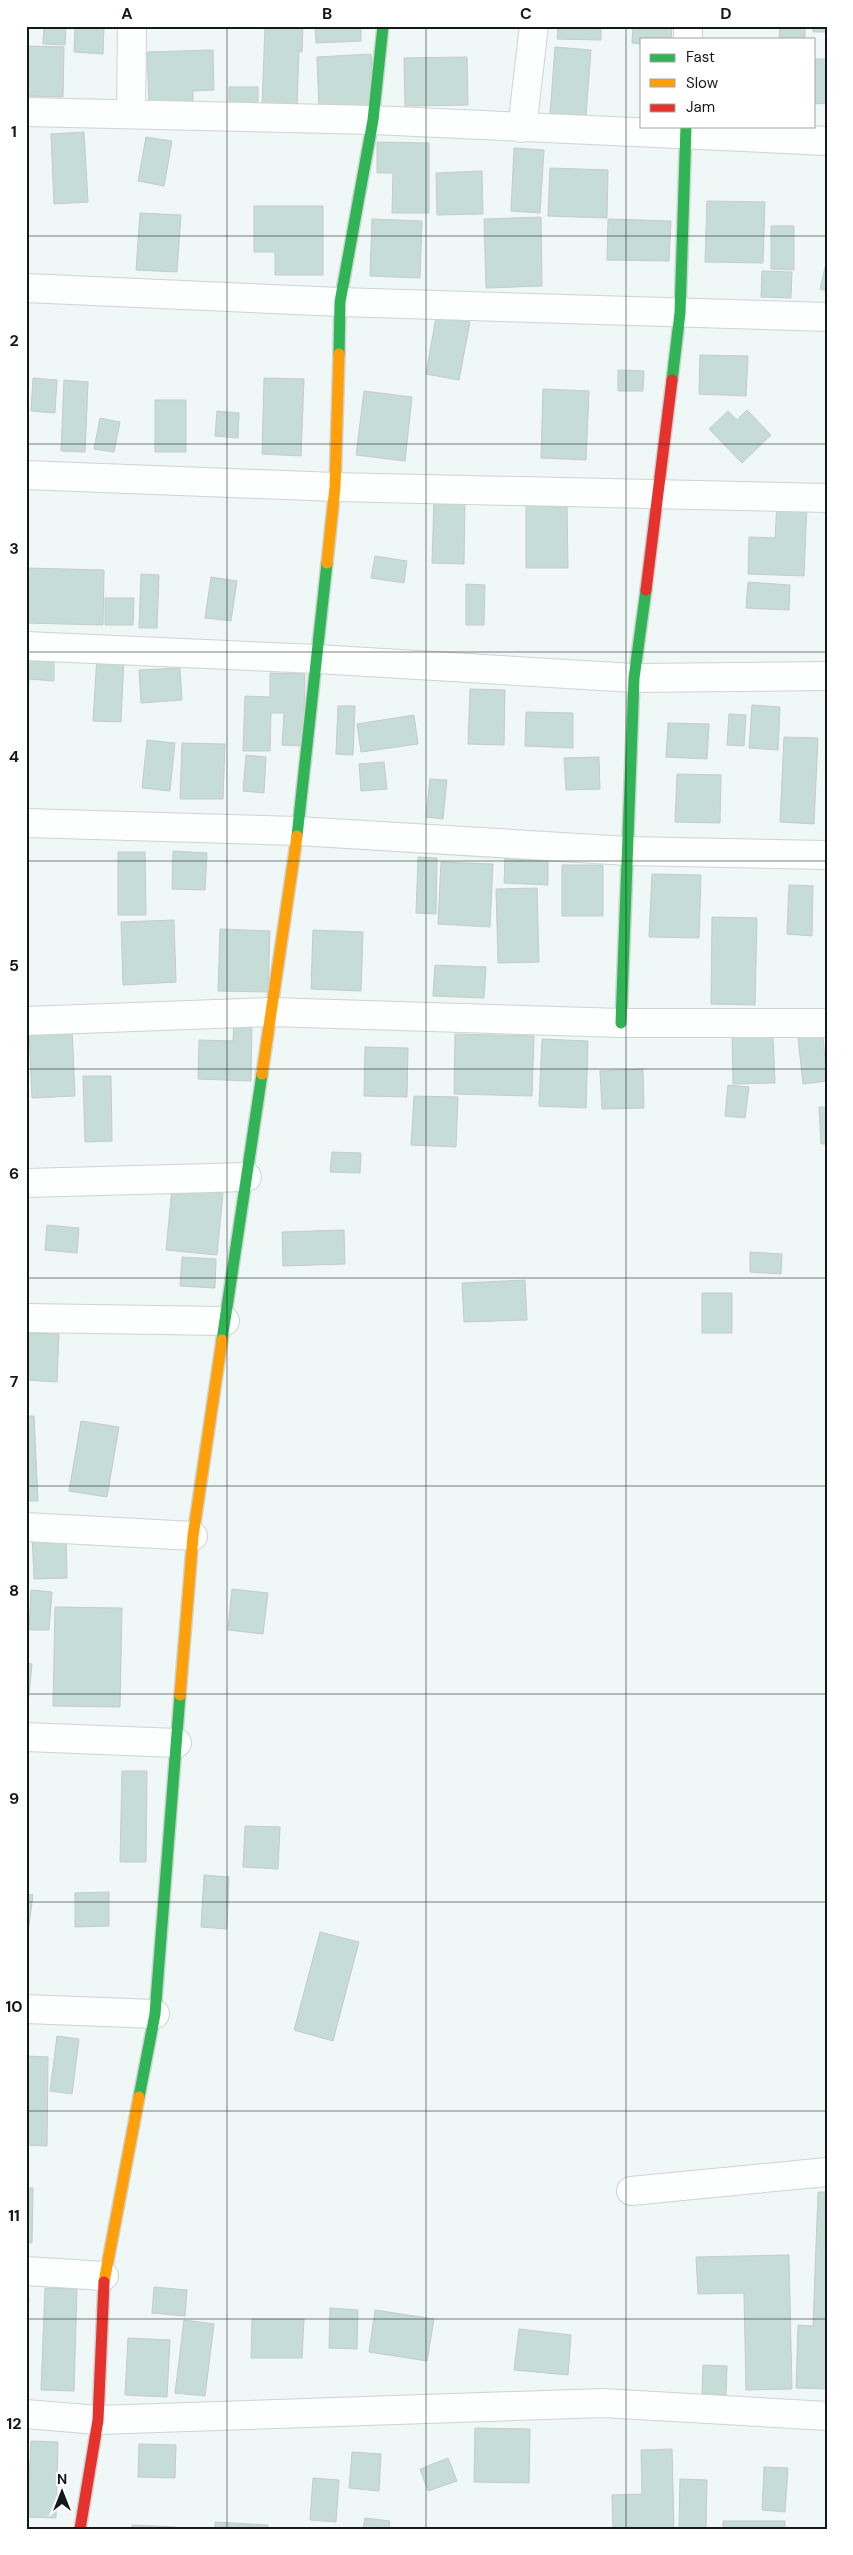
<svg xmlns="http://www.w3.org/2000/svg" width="853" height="2555" font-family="'DM Sans',sans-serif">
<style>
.building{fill:#c6dcd7;stroke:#c5cbca}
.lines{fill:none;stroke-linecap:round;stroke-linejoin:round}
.street-casing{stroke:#cdd4d2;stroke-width:30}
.fast-casing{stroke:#cdd4d2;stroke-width:14}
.slow-casing{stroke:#cdd4d2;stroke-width:14}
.jam-casing{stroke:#cdd4d2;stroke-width:14}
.street{stroke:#fdfefe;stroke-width:28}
.fast{stroke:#30b455;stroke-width:11}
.slow{stroke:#ff9f0a;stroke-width:11}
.jam{stroke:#e5322d;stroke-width:11}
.grid{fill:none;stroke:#141917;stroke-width:1;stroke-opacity:0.55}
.neatline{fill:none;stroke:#141917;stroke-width:2}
.grid-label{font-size:16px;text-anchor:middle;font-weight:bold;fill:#141917}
</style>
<rect width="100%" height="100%" fill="#f0f8f7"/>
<path class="building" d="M44,26H66L65,45L43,44Z
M75,26H104L103,54L74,52Z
M265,26H303L302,52L299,51L297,108L262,107Z
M315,26H361V41L316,43Z
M558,26H601V40L557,39Z
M633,26H672L671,39H642V44L632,43Z
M780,26H805V39H779Z
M813,26H827V32H813Z
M26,46L64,47L63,97L26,96Z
M555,47L591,50L586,116L550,114Z
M213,50L214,90L193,91V102L149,103L147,52Z
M371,54L374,106L319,108L317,57Z
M467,57L468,105L405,106L404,58Z
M814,59H827V103L814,104Z
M229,87H258V105H229Z
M84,132L88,202L54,204L51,134Z
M146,137L172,141L164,186L138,181Z
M377,142L429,143V213H392L393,173H377Z
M514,148L544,150L540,213L511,211Z
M550,168L608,170L607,218L548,216Z
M482,171L483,214L437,215L436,173Z
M707,201L765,202L763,263L705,262Z
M254,206H323V275H275V252H254Z
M140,213L181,215L177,272L136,270Z
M541,217L542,286L486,288L484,219Z
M372,219L422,221L420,278L370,276Z
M608,219L671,221L669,261L607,260Z
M771,226H794V270L771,269Z
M827,259V291L820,289Z
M762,271L792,272L791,298L761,297Z
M436,317L470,322L459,380L426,374Z
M700,355L748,356L746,396L699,394Z
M618,370L644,371L643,391H618Z
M33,378L57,380L55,413L31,411Z
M264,378L304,379L301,456L262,454Z
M64,380L88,382L85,452L61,451Z
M543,389L589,391L586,460L541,458Z
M364,391L412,397L405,461L356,455Z
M155,400H186V452H155Z
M747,410L771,435L742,463L709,429L728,411L737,420Z
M217,411L239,413L238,438L215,436Z
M100,418L120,422L114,452L94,449Z
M434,498L465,499L464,564L432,563Z
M526,503H567L568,568H526Z
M777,503L807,504L804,576L748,574L749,537L775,538Z
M375,556L407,561L404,583L371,578Z
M26,568L104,570L103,625L26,623Z
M141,574L159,575L157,628H139Z
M211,577L237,581L231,621L205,618Z
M748,582L790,585L789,610L746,608Z
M466,584L485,585L484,625H466Z
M105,598H134L133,625H105Z
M26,654L54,655V681L29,679L27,722Z
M97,656L124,657L121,722L93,721Z
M180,668L182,700L141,703L139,670Z
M270,673L305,674L303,746L282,745L284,713H271L270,751H243L245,696L270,697Z
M470,689L505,690L504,745L468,744Z
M752,705L780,707L778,750L749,748Z
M338,706H355L353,755L336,754Z
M526,712L573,713V748L525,746Z
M729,714L746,715L744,746L727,745Z
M414,715L418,744L361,752L357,724Z
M668,723L709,724L707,759L666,757Z
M784,737L818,738L814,824L780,822Z
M147,740L175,743L170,791L142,788Z
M182,743L225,744L223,799H180Z
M246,755L266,757L264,793L243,791Z
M599,757L600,789L566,790L564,758Z
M384,762L387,789L361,791L359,764Z
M677,774L721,775L720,823L675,822Z
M430,779L447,780L443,819L426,817Z
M173,851L207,853L205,890L172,889Z
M118,852H145L146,915H118Z
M418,857L437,858L436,914L416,913Z
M505,858L548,860V885L504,883Z
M441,862L493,864L490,927L438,924Z
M562,865H603V916H562Z
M652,874L701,875L699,938L649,937Z
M789,885L813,886L812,936L787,934Z
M537,888L539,962L498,963L496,889Z
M712,917L757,918L755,1005L711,1004Z
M174,920L176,982L123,985L121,922Z
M220,929L270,931L268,992L218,991Z
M313,930L363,932L361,991L311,989Z
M435,965L486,967L484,998L433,996Z
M234,1019L252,1020L251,1081L198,1079L199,1040L233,1041Z
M72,1027L75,1096L32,1098L29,1029Z
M455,1034L534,1036L532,1096L454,1094Z
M732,1036H773L775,1083L733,1084Z
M823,1036L827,1081L803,1084L798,1038Z
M542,1039L588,1041L586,1108L539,1106Z
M365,1047L408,1048L407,1097L364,1096Z
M643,1069L644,1108L602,1109L600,1071Z
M83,1076H111L112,1141L85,1142Z
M728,1085L749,1087L745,1118L725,1116Z
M414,1096L458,1097L456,1147L411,1145Z
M819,1107H827V1144H821Z
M332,1152L361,1153L360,1173L330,1172Z
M172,1188L223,1193L217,1255L166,1250Z
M47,1225L79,1228L77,1253L45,1250Z
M344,1230L345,1264L283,1266L282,1232Z
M750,1252L782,1254L781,1274L750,1272Z
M182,1257L216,1259L215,1288L180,1286Z
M525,1280L527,1320L464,1322L462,1283Z
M702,1293H732V1333H702Z
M26,1333L59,1334L57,1382L26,1380Z
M26,1416H34L38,1501H26Z
M81,1421L119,1427L107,1497L69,1491Z
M66,1534L67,1578L34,1579L32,1535Z
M232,1589L268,1593L263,1634L228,1630Z
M31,1590L52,1592L49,1630H29Z
M55,1607L122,1608L120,1707L53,1706Z
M26,1663L32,1664L28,1704H26Z
M122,1771H147L146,1862H120Z
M245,1826L280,1827L278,1869L243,1867Z
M204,1875L229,1877L227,1929L201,1927Z
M109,1892V1926L75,1927V1893Z
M26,1894L33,1895L26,1948Z
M320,1932L359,1942L333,2041L294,2030Z
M57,2036L79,2039L72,2094L50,2091Z
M26,2056L48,2057L47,2146L26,2145Z
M26,2188H33L32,2243H26Z
M818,2192H827V2389L796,2388L798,2325L813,2326Z
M789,2255L792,2389L746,2390L744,2293L698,2294L696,2257Z
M154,2287L187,2290L185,2316L152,2313Z
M45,2288L77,2289L74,2391L41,2390Z
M26,2297H29L27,2335H26Z
M330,2308L358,2310L357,2349L329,2348Z
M375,2310L434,2319L427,2361L369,2352Z
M252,2319H304L302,2358H251Z
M184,2320L214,2324L205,2396L175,2393Z
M519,2329L571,2335L568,2375L514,2370Z
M128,2338L170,2340L167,2397L125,2395Z
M703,2365L727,2366L726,2395L702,2394Z
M475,2428L530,2429L529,2483L474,2482Z
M31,2441L58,2442L56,2518L26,2517V2480H29Z
M139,2444L176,2445L175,2478L138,2477Z
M672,2449L674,2529H613L612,2495L642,2494L641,2450Z
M352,2452L381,2454L379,2491L349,2488Z
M448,2458L457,2481L428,2491L420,2469Z
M764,2467L788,2468L785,2512L762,2510Z
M313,2478L339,2480L336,2522L310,2520Z
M680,2479L707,2480L706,2529H679Z
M365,2518L390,2521L389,2529H363Z
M723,2521H785V2529H723Z
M215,2522L268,2525V2529H215Z
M132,2525L176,2527V2529H132Z"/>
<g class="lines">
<g class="street-casing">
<path id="street" d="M688,39V26
M26,112L373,120L827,141
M131,114L132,26
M522,128L534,26
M26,288L340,302L827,317
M26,475L335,487L827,498
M26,646L317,659L634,678L827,676
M26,823L298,831L628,851L827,855
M26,1021L271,1012L621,1023H827
M26,1183L247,1177
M26,1318L225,1321
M26,1527L193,1536
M26,1737L177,1743
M26,2009L155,2014
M631,2191L827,2172
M26,2271L104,2276
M26,2414L98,2420L603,2403L827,2416"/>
</g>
<g class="fast-casing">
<path id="fast" d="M339,354L340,302L373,120L383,26
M672,380L680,313L686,126
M297,836L327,563
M621,1023L634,678L646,590
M222,1340L262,1074
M139,2097L155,2014L180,1695"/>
</g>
<g class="slow-casing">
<path id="slow" d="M327,563L335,487L339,354
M262,1074L297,836
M180,1695L193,1536L222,1340
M104,2282L139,2097"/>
</g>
<g class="jam-casing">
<path id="jam" d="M646,590L672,380
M80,2529L98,2420L104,2282"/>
</g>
<use href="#street" class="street"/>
<use href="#fast" class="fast"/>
<use href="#slow" class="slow"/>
<use href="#jam" class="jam"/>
</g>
<path class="grid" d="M227,26V2529M426,26V2529M626,26V2529M26,236H827M26,444H827M26,652H827M26,861H827M26,1069H827M26,1278H827M26,1486H827M26,1694H827M26,1902H827M26,2111H827M26,2319H827"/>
<rect width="853" height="2555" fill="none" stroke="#ffffff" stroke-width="55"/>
<rect x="640" y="38" width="175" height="90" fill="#ffffff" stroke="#a1a3a2"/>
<rect x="650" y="54" width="25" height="8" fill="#30b455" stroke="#a1a3a2"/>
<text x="686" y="62" font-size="15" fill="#141917">Fast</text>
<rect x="650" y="79" width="25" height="8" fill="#ff9f0a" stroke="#a1a3a2"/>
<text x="686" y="88" font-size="15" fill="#141917">Slow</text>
<rect x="650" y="104" width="25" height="8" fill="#e5322d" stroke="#a1a3a2"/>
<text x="686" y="112" font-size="15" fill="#141917">Jam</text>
<g transform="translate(62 2492)" stroke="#ffffff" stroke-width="4" paint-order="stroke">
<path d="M0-4L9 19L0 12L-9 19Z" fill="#141917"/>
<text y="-8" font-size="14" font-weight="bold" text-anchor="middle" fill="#141917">N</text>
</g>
<rect x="28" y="28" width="798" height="2500" class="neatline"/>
<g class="grid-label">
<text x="127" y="19">A</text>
<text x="327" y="19">B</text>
<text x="526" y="19">C</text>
<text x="726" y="19">D</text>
<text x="14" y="137">1</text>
<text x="14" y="346">2</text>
<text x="14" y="554">3</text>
<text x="14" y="762">4</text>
<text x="14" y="971">5</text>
<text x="14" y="1179">6</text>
<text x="14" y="1387">7</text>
<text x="14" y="1596">8</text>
<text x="14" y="1804">9</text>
<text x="14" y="2012">10</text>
<text x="14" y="2221">11</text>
<text x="14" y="2429">12</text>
</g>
</svg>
